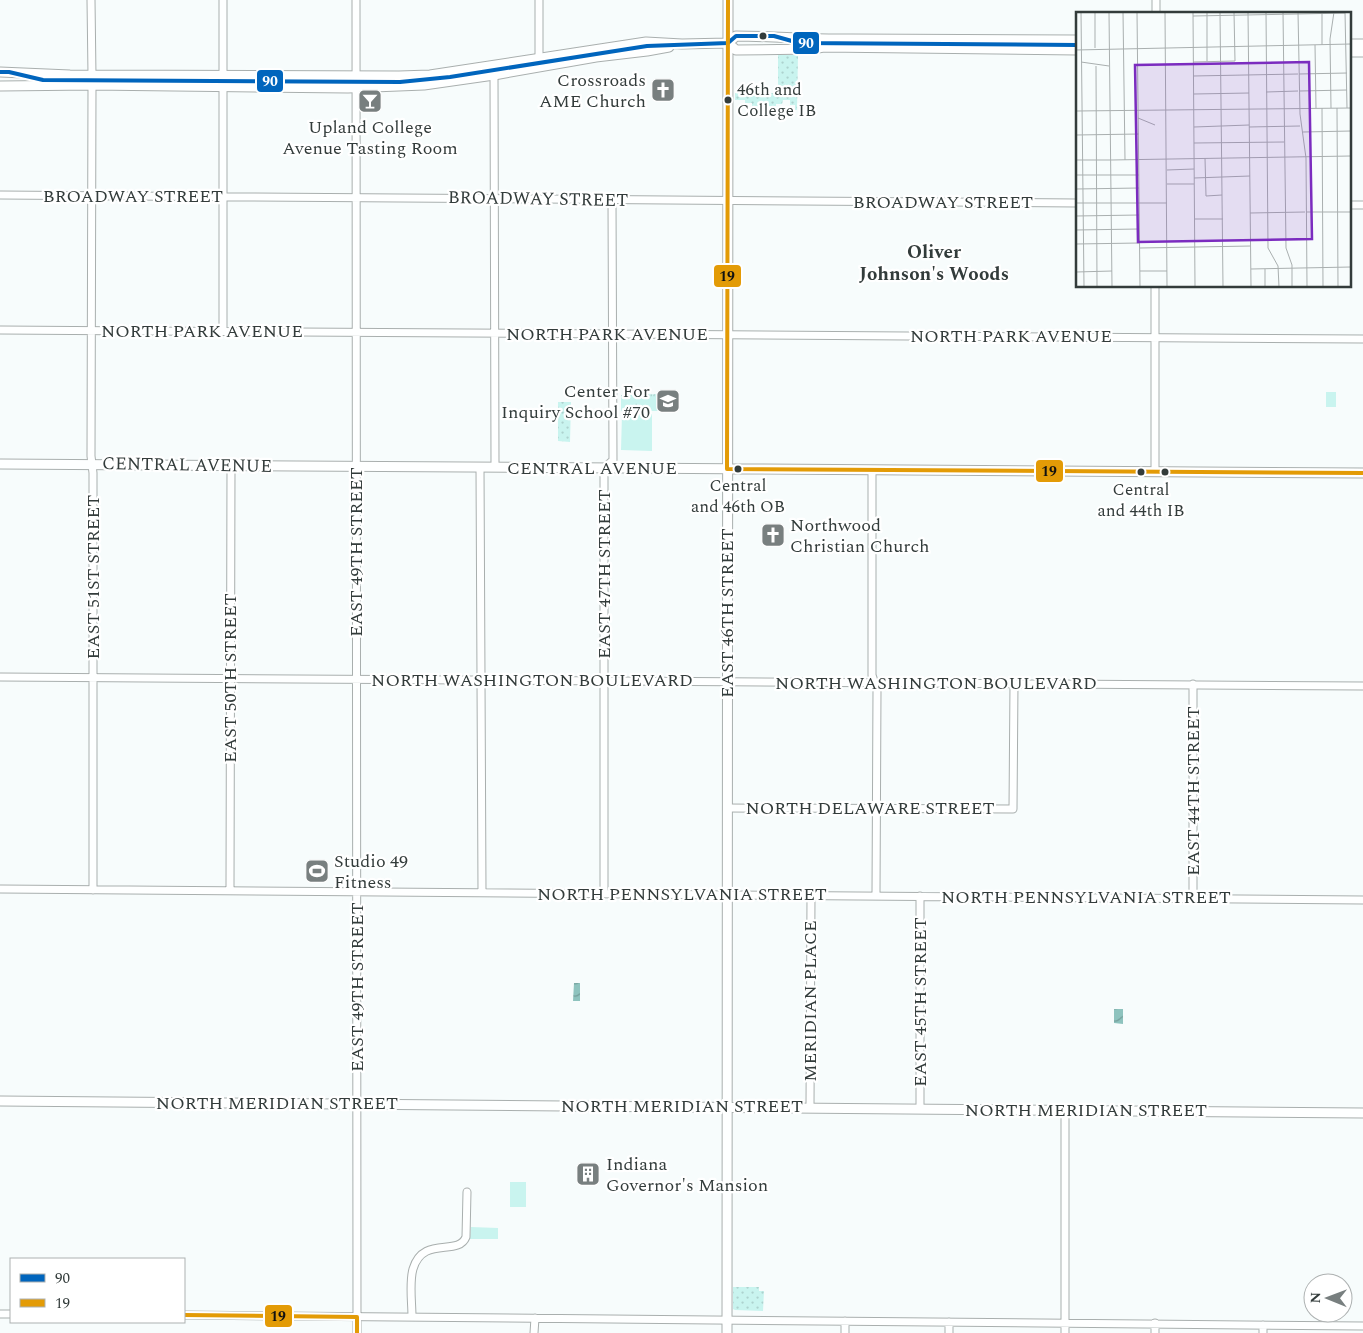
<svg xmlns="http://www.w3.org/2000/svg" width="1363" height="1333" font-family="Spectral,serif">
<style>
.grass{fill:url(#grass-dots)}
.park{fill:url(#park-tufts)}
.pitch{fill:#c9f4ef}
.water{fill:url(#water-waves)}
.lines{fill:none;stroke-linecap:round;stroke-linejoin:round}
.minor-casing{stroke:#a9afae;stroke-width:9}
.major-casing{stroke:#a9afae;stroke-width:11}
.minor{stroke:#feffff;stroke-width:7}
.major{stroke:#feffff;stroke-width:9}
.bus-1-casing{stroke:#fff;stroke-width:8}
.bus-2-casing{stroke:#fff;stroke-width:8}
.bus-1{stroke:#0065bd;stroke-width:4}
.bus-2{stroke:#e39b06;stroke-width:4}
.bus-dot{fill:#333c3b;stroke:#fff;stroke-width:2}
.labels{text-anchor:middle;dominant-baseline:central;stroke-width:4.5;stroke-linejoin:round;paint-order:stroke}
.bus-label{font-size:17px;fill:#333c3b;stroke:#fff}
.poi-label{font-size:18px;fill:#333c3b;stroke:#fff;text-anchor:start}
.street-label{font-size:18px;fill:#333c3b;stroke:#fff}
.neighbourhood-label{font-size:19px;font-weight:bold;fill:#333c3b;stroke:#fff}
.inset-road{fill:none;stroke:#a9afaf;stroke-width:1}
.view{fill:#7b2cbf;fill-opacity:0.15;stroke:#7b2cbf;stroke-width:2.5}
.inset-edge{fill:none;stroke:#333c3b;stroke-width:2.5}
.line-badge{stroke:#fff;stroke-width:2}
.badge-label{font-size:14px;text-anchor:middle;font-weight:bold;fill:#fff}
.pale-badge-label{font-size:14px;text-anchor:middle;font-weight:bold;fill:#111}
</style>
<defs>
<pattern id="grass-dots" width="8" height="8" patternUnits="userSpaceOnUse" patternTransform="scale(1.25)"><rect width="8" height="8" fill="#c9f4ef"/><path d="M2 2h.1M6 6h.1" fill="none" stroke="#add2ce" stroke-width="1.8" stroke-linecap="round"/></pattern>
<pattern id="park-tufts" width="24" height="20" patternUnits="userSpaceOnUse" patternTransform="scale(1.25)"><rect width="24" height="20" fill="#c9f4ef"/><path d="M3 7l-1-3M5 7V3M7 7l1-3M15 17l-1-3M17 17v-4M19 17l1-3" fill="none" stroke="#add2ce"/></pattern>
<pattern id="water-waves" width="16" height="10" patternUnits="userSpaceOnUse" patternTransform="scale(1.25)"><rect width="16" height="10" fill="#8ec3be"/><path d="M0 5q4-4 8 0t8 0" fill="none" stroke="#75a09c"/></pattern>
</defs>
<rect width="100%" height="100%" fill="#f7fcfc"/>
<path class="grass" d="M778,55H798L797,110H795V105H790V100H783L782,104H776V106H752V103H745V100H735V93H778Z
M558,402H571L570,442L558,441Z
M733,1287H759V1291H764L763,1311L735,1310L733,1309Z"/>
<path class="park" d="M664,394V411H621V395Z"/>
<path class="pitch" d="M1326,392H1336V407H1326Z
M622,414H652V451L621,450Z
M510,1182H526V1207H510Z
M471,1227L498,1228V1239H470Z"/>
<path class="water" d="M574,983H580V1001H573Z
M1114,1009H1123V1024L1114,1023Z"/>
<g class="lines">
<g class="minor-casing">
<path id="minor" d="M91,0L92,75
M223,0V76
M356,0L357,1333
M539,0V58
M1156,0V14
M494,75L495,467
M92,85L91,456L93,473V890
M223,86V331
M0,195L1077,203
M1349,205H1363
M0,330L1363,339
M480,467L482,892
M872,470V675L877,690L876,895
M1155,471V286
M0,677L1363,686
M1193,684V898
M727,808L1013,809L1014,683
M0,889L1363,900
M230,891L231,466
M604,893V468L613,460L612,199
M920,896V1109
M810,1108L811,895
M0,1314H11
M184,1315L1363,1326
M412,1317C412,1302 409,1283 413,1269C423,1235 458,1257 466,1237L467,1192
M534,1333L535,1318
M845,1333V1321
M949,1333V1322
M1065,1333V1110
M1155,1333V1323
M1263,1333V1325"/>
</g>
<g class="major-casing">
<path id="major" d="M728,43L736,50L812,49L824,47L1077,50
M1349,44H1363
M1349,52H1363
M0,72L70,75L399,76L430,75L646,42L682,44L728,43L736,36C774,36 812,40 850,39L1077,40
M0,86L92,85L348,88L424,85L494,75L596,57L647,51L669,47
M0,464L1363,473
M0,1101L1363,1113
M727,1333L728,0"/>
</g>
<use href="#minor" class="minor"/>
<use href="#major" class="major"/>
<g class="bus-1-casing">
<path id="bus-1" d="M0,72H9L43,80L400,82L450,77L647,46L728,43L736,36H774L799,43L1077,45"/>
</g>
<g class="bus-2-casing">
<path id="bus-2" d="M728,0L727,469L1363,473
M184,1315L357,1317V1333"/>
</g>
<use href="#bus-1" class="bus-1"/>
<use href="#bus-2" class="bus-2"/>
</g>
<defs>
<g id="church-square" transform="scale(1.25)"><rect x="-9" y="-9" width="18" height="18" rx="4" fill="#787f7f" stroke="#fff"/><path d="M-1.2-6h2.4v3.5h3.3v2.4h-3.3V6h-2.4V-.1h-3.3v-2.4h3.3Z" fill="#fff"/></g>
<g id="bar-square" transform="scale(1.25)"><rect x="-9" y="-9" width="18" height="18" rx="4" fill="#787f7f" stroke="#fff"/><path d="M-6-5H6L.8 .8V4.5H3.5V6h-7V4.5H-.8V.8Z" fill="#fff"/></g>
<g id="school-square" transform="scale(1.25)"><rect x="-9" y="-9" width="18" height="18" rx="4" fill="#787f7f" stroke="#fff"/><path d="M0-5L7-2L0 1L-7-2ZM-4 1L0 2.5L4 1V4Q0 6-4 4Z" fill="#fff"/></g>
<g id="stadium-square" transform="scale(1.25)"><rect x="-9" y="-9" width="18" height="18" rx="4" fill="#787f7f" stroke="#fff"/><path d="M0-5a6.5 5 0 1 0 0 10a6.5 5 0 1 0 0-10ZM-3.5-1.8h7v3.6h-7Z" fill="#fff"/></g>
<g id="building-square" transform="scale(1.25)"><rect x="-9" y="-9" width="18" height="18" rx="4" fill="#787f7f" stroke="#fff"/><path d="M-4-6H4V6H1V3H-1V6H-4ZM-2.5-4.3h1.7v1.8h-1.7ZM.8-4.3h1.7v1.8H.8ZM-2.5-1h1.7V.8h-1.7ZM.8-1h1.7V.8H.8Z" fill="#fff"/></g>
</defs>
<g fill-rule="evenodd">
<use href="#church-square" x="663" y="90"/>
<use href="#bar-square" x="370" y="101"/>
<use href="#school-square" x="668" y="401"/>
<use href="#church-square" x="773" y="535"/>
<use href="#stadium-square" x="317" y="871"/>
<use href="#building-square" x="588" y="1174"/>
</g>
<g class="bus-dot">
<circle cx="763" cy="36" r="4.5"/>
<circle cx="728" cy="100" r="4.5"/>
<circle cx="738" cy="469" r="4.5"/>
<circle cx="1141" cy="472" r="4.5"/>
<circle cx="1165" cy="472" r="4.5"/>
</g>
<g class="labels">
<g class="bus-label">
<text x="737" y="90" text-anchor="start">46th and<tspan x="737" dy="21">College IB</tspan></text>
<text x="738" y="486">Central<tspan x="738" dy="21">and 46th OB</tspan></text>
<text x="1141" y="490">Central<tspan x="1141" dy="21">and 44th IB</tspan></text>
</g>
<g class="poi-label">
<text x="646" y="80" text-anchor="end">Crossroads<tspan x="646" dy="21">AME Church</tspan></text>
<text x="370" y="127" text-anchor="middle">Upland College<tspan x="370" dy="21">Avenue Tasting Room</tspan></text>
<text x="650" y="391" text-anchor="end">Center For<tspan x="650" dy="21">Inquiry School #70</tspan></text>
<text x="790" y="525">Northwood<tspan x="790" dy="21">Christian Church</tspan></text>
<text x="334" y="861">Studio 49<tspan x="334" dy="21">Fitness</tspan></text>
<text x="606" y="1164">Indiana<tspan x="606" dy="21">Governor's Mansion</tspan></text>
</g>
<g class="street-label">
<text x="133" y="196">BROADWAY STREET</text>
<text transform="translate(538 199) rotate(1)">BROADWAY STREET</text>
<text x="943" y="202">BROADWAY STREET</text>
<text x="202" y="331">NORTH PARK AVENUE</text>
<text x="607" y="334">NORTH PARK AVENUE</text>
<text x="1011" y="336">NORTH PARK AVENUE</text>
<text transform="translate(187 465) rotate(1)">CENTRAL AVENUE</text>
<text x="592" y="468">CENTRAL AVENUE</text>
<text transform="translate(356 552) rotate(-90)">EAST 49TH STREET</text>
<text transform="translate(604 574) rotate(-90)">EAST 47TH STREET</text>
<text transform="translate(93 577) rotate(-90)">EAST 51ST STREET</text>
<text transform="translate(727 613) rotate(-90)">EAST 46TH STREET</text>
<text transform="translate(230 678) rotate(-90)">EAST 50TH STREET</text>
<text x="532" y="680">NORTH WASHINGTON BOULEVARD</text>
<text x="936" y="683">NORTH WASHINGTON BOULEVARD</text>
<text transform="translate(1193 791) rotate(-90)">EAST 44TH STREET</text>
<text x="870" y="808">NORTH DELAWARE STREET</text>
<text x="682" y="894">NORTH PENNSYLVANIA STREET</text>
<text x="1086" y="897">NORTH PENNSYLVANIA STREET</text>
<text transform="translate(357 987) rotate(-90)">EAST 49TH STREET</text>
<text transform="translate(810 1001) rotate(-90)">MERIDIAN PLACE</text>
<text transform="translate(920 1002) rotate(-90)">EAST 45TH STREET</text>
<text x="277" y="1103">NORTH MERIDIAN STREET</text>
<text x="682" y="1106">NORTH MERIDIAN STREET</text>
<text x="1086" y="1110">NORTH MERIDIAN STREET</text>
</g>
<g class="neighbourhood-label">
<text x="934" y="252">Oliver<tspan x="934" dy="22">Johnson's Woods</tspan></text>
</g>
</g>
<g transform="translate(1076 12)">
<rect width="275" height="275" fill="#f7fcfc"/>
<path class="inset-road" d="M5,0L8,275M19,0V36M33,0L36,275M47,0L49,148M61,0L64,275M89,0L91,275M117,0L119,275M131,0V49M144,0L147,275M172,0L175,275M190,0L192,236L202,254L203,275M207,0L210,236L216,253V275M222,0L224,102L230,146L231,275M269,0L271,96M222,2L269,1M246,2V33M117,4L222,2M239,33L240,96M0,38L275,32M5,50L33,54M117,50L159,49L158,0M20,54L21,275M223,62L271,61M117,64L222,62M224,79L271,78M190,80L222,79M118,82L173,81M246,96L247,275M255,96L254,27L258,0M261,96L262,275M0,99L275,96M62,106L79,113M118,115L173,113M173,115L224,114M227,120L275,119M0,123L63,122M118,131L208,130M129,146L130,184L146,183M0,148H35M35,148L275,144M91,158L118,157M0,163H63M118,166L174,164M91,172H118M0,177L63,176M0,191H91M230,200H275M174,201L229,200M0,204L63,203M119,207H147M0,218L63,217M0,232L63,231M64,236L175,234M175,257L275,255M189,257V275M64,259H91M0,260L36,259"/>
<path class="view" d="M233,50L236,227L62,230L59,53Z"/>
<rect width="275" height="275" class="inset-edge"/>
</g>
<g class="line-badge">
<rect x="792" y="31" width="28" height="24" rx="5" fill="#0065bd"/>
<rect x="256" y="69" width="28" height="24" rx="5" fill="#0065bd"/>
<rect x="713" y="264" width="29" height="24" rx="5" fill="#e39b06"/>
<rect x="1035" y="459" width="29" height="24" rx="5" fill="#e39b06"/>
<rect x="264" y="1304" width="29" height="24" rx="5" fill="#e39b06"/>
</g>
<g class="badge-label">
<text x="806" y="48">90</text>
<text x="270" y="86">90</text>
</g>
<g class="pale-badge-label">
<text x="727" y="281">19</text>
<text x="1049" y="476">19</text>
<text x="278" y="1321">19</text>
</g>
<rect x="10" y="1258" width="175" height="65" fill="#ffffff" stroke="#adb1b1"/>
<rect x="20" y="1274" width="25" height="8" fill="#0065bd" stroke="#adb1b1"/>
<text x="55" y="1283" font-size="15" fill="#333c3b">90</text>
<rect x="20" y="1299" width="25" height="8" fill="#e39b06" stroke="#adb1b1"/>
<text x="55" y="1308" font-size="15" fill="#333c3b">19</text>
<g transform="translate(1328 1298) rotate(271)"><circle r="24" fill="#ffffff" stroke="#adb1b1"/>
<path d="M0-4L9 19L0 12L-9 19Z" fill="#787f7f"/>
<text y="-8" font-size="14" font-weight="bold" text-anchor="middle" fill="#333c3b">N</text>
</g>
</svg>
